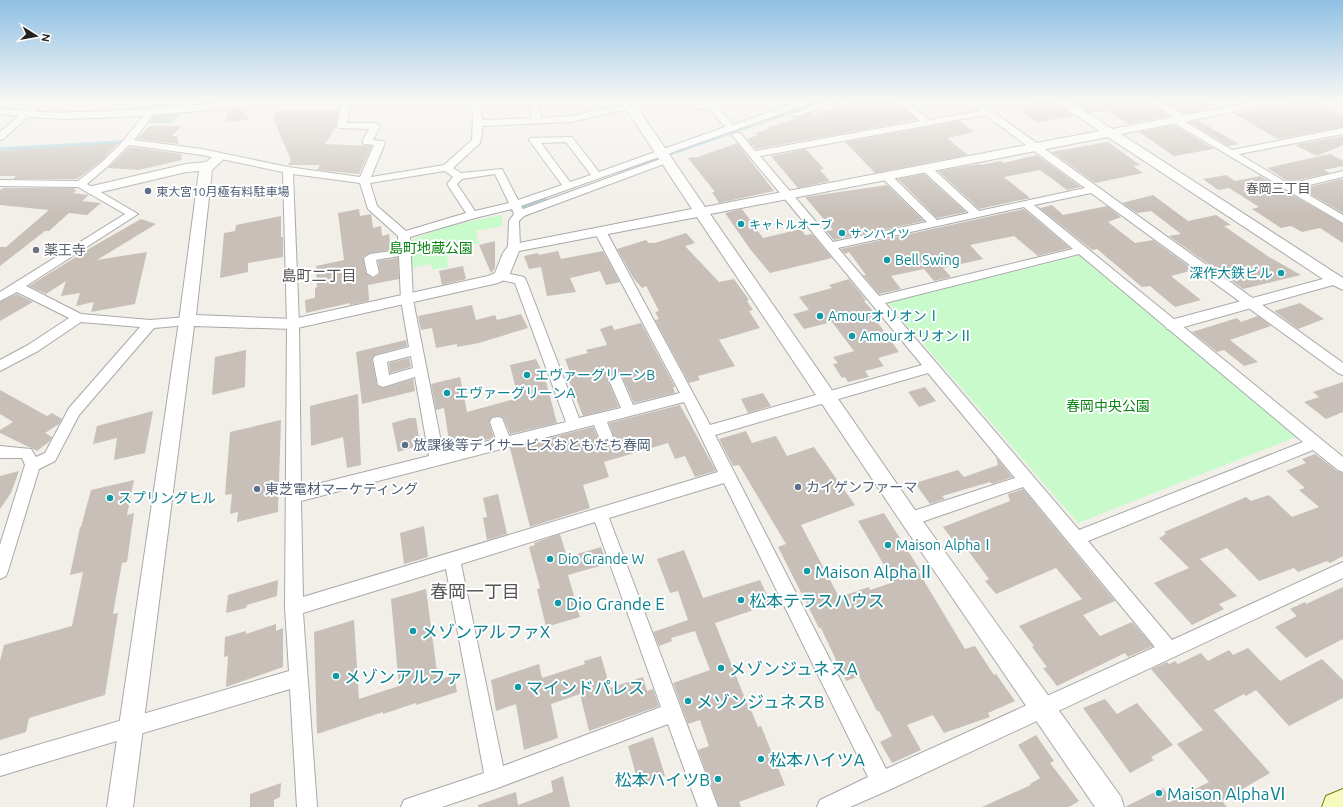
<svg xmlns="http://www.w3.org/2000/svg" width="1343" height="807" font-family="Ubuntu,'Noto Sans JP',sans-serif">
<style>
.cemetery{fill:#aacbaf}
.park{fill:#c8facc}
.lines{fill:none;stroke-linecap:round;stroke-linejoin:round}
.stream{stroke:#aad3df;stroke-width:3.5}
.building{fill:#c7bfb8}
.minor-casing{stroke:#a9a9a9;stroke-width:2}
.tertiary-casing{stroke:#a9a9a9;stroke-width:2}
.secondary-casing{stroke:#707d05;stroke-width:2}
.minor{fill:#fff;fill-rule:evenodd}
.tertiary{fill:#fff;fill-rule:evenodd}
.secondary{fill:#f7fabf;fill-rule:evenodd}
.service-dot{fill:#5c6f8a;stroke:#fff;stroke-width:1.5}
.culture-dot{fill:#0f9aa8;stroke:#fff;stroke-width:1.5}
.worship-dot{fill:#6b7280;stroke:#fff;stroke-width:1.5}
.labels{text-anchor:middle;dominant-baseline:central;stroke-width:4;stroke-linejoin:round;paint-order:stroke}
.far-service-label{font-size:12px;fill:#4e5e75;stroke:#fff;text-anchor:start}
.far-culture-label{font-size:12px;fill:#0d838f;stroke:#fff;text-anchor:start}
.far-neighbourhood-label{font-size:13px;fill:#555;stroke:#fff}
.park-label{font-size:14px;fill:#0c8416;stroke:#fff}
.worship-label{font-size:14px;fill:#5b616d;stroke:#fff;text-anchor:start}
.culture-label{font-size:14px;fill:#0d838f;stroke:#fff;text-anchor:start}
.service-label{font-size:14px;fill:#4e5e75;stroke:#fff;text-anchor:start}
.neighbourhood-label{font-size:15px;fill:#555;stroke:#fff}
.near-culture-label{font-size:17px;fill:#0d838f;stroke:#fff;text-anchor:start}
.near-neighbourhood-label{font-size:18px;fill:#555;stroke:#fff}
</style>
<rect width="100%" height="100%" fill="#f2efe9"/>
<path class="cemetery" d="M181,111L172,123H148L157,113Z"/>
<path class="park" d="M502,215V226L476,231L479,243L447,250L448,267L432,270L431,264L411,268L409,243L413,239L451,225Z
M1081,255L1296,437L1078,523L888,303Z"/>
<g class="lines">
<path class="stream" d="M0,149L124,142
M620,171L823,101
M512,210L545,198"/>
</g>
<path class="building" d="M855,101H895L917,120L756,149L747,139L758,135L755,133L769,129L767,128L811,113L814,115Z
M1029,101H1054L1074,116L1037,122L1020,110L1037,107Z
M1072,101H1148L1171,116L1128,124L1108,110L1090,113Z
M1162,101H1211L1206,109L1185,113Z
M1305,101H1313L1343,116V127L1278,139L1234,114Z
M240,109L250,119L226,122L229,110Z
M339,110L336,126L325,144L372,146L359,174L317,170L320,165H288L291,160L273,118L278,111Z
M1200,120L1199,121L1239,144L1228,146L1189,122Z
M960,121L974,132L947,138L968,155L875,173L845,142Z
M1174,125L1214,149L1174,156L1139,132Z
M149,126H182L172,136H177L179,144L137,139Z
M1343,136V145L1317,156L1295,145Z
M1108,142L1140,165L1133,166L1143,173L1095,183L1052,152Z
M118,143L101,161L77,179H13L16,176H0V151Z
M737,143L774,191L719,203L712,192H715L688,158L698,157Z
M130,147L181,154L182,160L139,170L108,168Z
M806,149L824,169L820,170L830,181L798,188L771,156Z
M1330,154L1343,161V166L1324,170L1330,173L1289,182L1267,168Z
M1037,155L1081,187L1067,190L1040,170L1004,177L1030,198L979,209L938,171L979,164L980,165L1001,161L1003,163Z
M924,174L966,212L937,218L898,179Z
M1226,175L1235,181L1260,176L1343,224V243L1320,228L1302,232L1291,226L1281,228L1252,209L1259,207L1229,188L1218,190L1203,179Z
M1341,179L1343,180V213L1301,189Z
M887,185L924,221L834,240L826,231L833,230L805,197Z
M3,188H75L74,190H77L73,193L89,195L82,201L101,203L87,215L69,213L49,231H45L0,266V247H6L49,210L0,205V190Z
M1153,195L1188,221L1216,215L1231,225L1224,226L1269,257L1301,275L1243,289L1169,236L1181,234L1151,211L1137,213L1122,203Z
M1052,205L1063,215L1107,206L1121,217L1108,222L1135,243L1153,240L1194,270L1171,276L1201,300L1175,307L1150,286L1142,287L1097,249L1092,250L1037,206L1041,208Z
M359,209L360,216L371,214L373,228L381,226L382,236L389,234L390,242L396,241L397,249L370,253L363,257L366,273L374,278L380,274L378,261L398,258L399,279L368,285L369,301L350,305V303L306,313L305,300L315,298V288L317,287L316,266L344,260L338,213Z
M742,209L763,238L801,229L805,235L812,234L832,258L770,273L750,249L725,213Z
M1024,209L1070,248L1038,256L1014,236L970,245L983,259L943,268L951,277L934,281L924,269L891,276L901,289L879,294L863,275H866L849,252L845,254L841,249Z
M281,216V237H283V257L248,263V272L220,278L224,233L235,231L236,225Z
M141,219L156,224L97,260L147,252L135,304L91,312L94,302L76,306L80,293L61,296L66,281L46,294L29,286L92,247Z
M686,233L695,243L685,246L719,282L734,279L749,300L747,301L753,310L749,311L760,328L719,340L735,366L698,376L700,380L689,383L655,320L659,319L655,312L659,311L646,286L642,288L634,279L617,249L646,240L649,243H655Z
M495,241V268L491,273L479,245Z
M558,251L561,259L603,251L620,282L606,285L600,271L570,278L576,292L547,296L541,267L529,269L524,256L538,253L539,255Z
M463,266L466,279L442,285L439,271Z
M849,279L866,300L864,301L874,312L871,313L899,352L878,358L884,366L865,371L869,377L848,382L845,377L842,378L833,364L838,363L833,357L854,351L832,322L804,329L793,314L809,310L799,297L832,288L829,285Z
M17,294L33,302L0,321V302Z
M1300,303L1324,319L1298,329L1274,311Z
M472,305L476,320L495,315L497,320L521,314L528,328L479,343L457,347V344L436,348L432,328L421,330L418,316Z
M1258,316L1271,326L1230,340L1258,362L1244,366L1224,350L1217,352L1192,332L1237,318L1241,322Z
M641,323L675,387H673L675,393L634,403L622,376L615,374L610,376L608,381L619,407L583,416L566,373L570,372L565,359L588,353L586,350L607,345L600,329L612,325L614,330Z
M406,340L407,346L375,355L372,359L377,386L383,388L413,379L415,391L362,404L356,352Z
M246,350L245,387L212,395L215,357Z
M409,358L411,367L390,373L389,363Z
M536,359L545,378L557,423L510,434L503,417L497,416L492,417L489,422L494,438L450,448L444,408L436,410L431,384L460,377L467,412L518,398L510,365Z
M1343,382V412L1326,419L1304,402L1319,397L1313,392Z
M925,387L936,401L919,407L908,392Z
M0,390L47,416L52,413L62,419L59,424L45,433L52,437L50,441L37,451L0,433V430L13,422L0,414Z
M763,393L771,406L748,413L741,399Z
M358,394L361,465L347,468L343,437L311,446L310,406Z
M680,405L716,471L695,477L685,456L675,459L668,443L604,462L609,477L583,485L590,508L530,527L510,448L593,427L601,445L608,447L613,445L615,441L609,423Z
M153,411L145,453L114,460L117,438L93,444L97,426Z
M410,418H416L419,438L413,440L414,447L398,452L392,423Z
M281,420L278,512L237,522L238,512L230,514L232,494L225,495L230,432Z
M746,431L752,443L776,436L787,456L814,447L855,505L801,525L839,597L869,587L870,590L894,582L858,521L884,513L920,570L918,571L965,649L975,646L994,675L996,674L1015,701L988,713L990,717L944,733L933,715L907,725L921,750L892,763L880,742L892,736L879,711H877L859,676L846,681L821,628H819L778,547L786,544L739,465L733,466L719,439Z
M1315,454L1337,471L1343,473V556L1330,563L1327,561L1298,572L1294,568L1259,581L1227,548L1200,559L1237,596L1219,604L1224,609L1192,625L1154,583L1189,568L1159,538L1166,534L1164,532L1246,497L1251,501L1269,495L1292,517L1319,507L1299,490L1305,488L1286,471L1306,463L1302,459Z
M996,457L1012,477L992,484L990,482L942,496L945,499L930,504L915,483L958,470L964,477L998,465Z
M19,471L11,493L0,509V476Z
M134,480L127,515L134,513L127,562L122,563L113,614L118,613L105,695L29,718L26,732L0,740V661L4,645L72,626L83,572L70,575L80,527H81L91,490Z
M1023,489L1115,601L1083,615L1100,636L1132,622L1153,646L1128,657L1125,653L1057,686L1043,668L1047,667L1032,647L1034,646L1019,626L1082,599L1056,568L996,594L985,581L989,579L966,548L961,551L943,527L1010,501L1008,494Z
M498,494L507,534L487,540L483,518L487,517L483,498Z
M424,526L428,557L404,564L400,533Z
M560,534L567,557L601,547L607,564L568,575L580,617L546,627L537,589L540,588L529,547L535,545L534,543Z
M684,550L703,598L760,580L771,604L715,623L748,706L749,705L758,727L761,726L785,785L739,802L741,807H719L698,750L709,746L700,720L688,724L673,683L710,670L695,631L671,638L672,641L659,646L653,632L688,620L678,591L670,593L657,559Z
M278,580L277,596L247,605L246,608L226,613L228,595Z
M1343,587V639L1306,658L1275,627L1297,616L1290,609L1305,602L1306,604Z
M426,589L438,680L454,675L457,692L416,705V703L383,714V712L317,734L314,632L354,620L359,699L399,686L391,599Z
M276,624V631L283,628V667L226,687L228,656L224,657L225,637L246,631V634Z
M1248,648L1280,681L1322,659L1343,680V698L1289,726L1256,690L1246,696L1244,694L1214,710L1270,773L1222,801L1227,807H1125L1163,788L1172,801L1209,782L1177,744L1203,730L1151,669L1167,662L1169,664L1175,661L1178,664L1201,653L1208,661L1229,650L1233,655Z
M601,656L610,688L643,677L647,691L653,689L659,706L589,731L580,694L551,704L558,738L524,750L516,704L496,711L491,680L539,664L542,678L585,664L584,661Z
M1105,699L1117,714L1137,703L1173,745L1151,757L1154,760L1130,773L1083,708Z
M1036,735L1054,761L1050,763L1079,801L1069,807H982L1031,785L1030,784L1040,778L1018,745Z
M653,737L665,776L639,785L628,746Z
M563,776L570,807H478V805L516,792L518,805L553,792L551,781Z
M281,783L280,797L274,800V807H250V794Z"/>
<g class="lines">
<g class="minor-casing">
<path id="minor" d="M36,101H45L34,112C118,115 199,101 283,101L279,104L153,115L134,140L202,149L288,167L360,177L374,145L364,144L362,142L369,129L339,128L337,126L343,101H351L347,123H375L380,126L373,140L383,141L385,143L371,177L444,165L472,140L473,115L467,101H475L480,110L483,120L532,118L529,101H537L541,118L571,116L642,101H655L654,103L632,110L618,111L571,122L483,126L480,143L453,168L461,173L502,169L518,200L562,185L529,140L531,138L572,137L599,172L725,127L709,108L698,109L668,103L667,101L714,103L733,125L800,101H812L811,103L521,206L523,209L658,160L661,159L666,162L664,164L524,216L519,221L520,248L518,250H510L508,248L509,221L514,214L512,209L475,218L410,237L413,300L443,452L496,439L490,422L492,418L497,417L502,418L509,436L566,422L515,283L497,279L495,276L497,273L501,272L524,277L526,280L579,418L621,408L609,380L611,377L616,375L621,377L633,405L680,393L594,231L600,228L606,231L710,425L922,365L732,135L734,133H740L755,151L920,121L898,101H907L929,120L980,111L968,101H978L1343,363V375L1338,373L1091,193L1034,205L1343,457V472L1338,470L1313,450L1088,541L1172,640L1343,562V578L889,790L850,807H817L820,800L868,777L724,483L609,518L718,807H698L668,724L495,789L442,807H401L404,800L484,773L446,569L303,613L317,807H297L290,689L0,776V756L289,671L285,608L287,324L283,172L202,155L129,145L108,166L87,184L138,214L26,286L81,314L150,320L187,317L191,318L193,321L191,324L187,325L154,328L79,415L55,461L39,469L8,571L6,576L0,579V545L25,465L22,458H0V446L31,449L36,457L45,453L69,408L140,327L81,322L38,351L0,371V360L28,345L69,318L17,292L0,301V292L125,214L78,187L0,186V180L78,181L102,162L124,140L143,116L68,119L28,117L3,139L0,140V132L19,116L0,114V108L24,111ZM985,115L1085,188L979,211L931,167L927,166L922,169L923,171L969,213L937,220L890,174H882L881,176L882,178L927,222L833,242L760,156ZM566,142L591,175L570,182L541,143ZM445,171L453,177L447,184L466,213L406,231L377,206L370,183ZM293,174L360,183L368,209L398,236L399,250L370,254L364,258L367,273L373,277L379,273L376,260L399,256L401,300L409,347L375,356L373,359L378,385L383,387L415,377L429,456L301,488L299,324ZM495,174L509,203L475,211L457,184L462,179ZM1024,207L1073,249L879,296L838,248ZM1079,254L1303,442L1079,530L885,303ZM411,356L413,368L389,375L387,362ZM928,373L1015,478L904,514L902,519L904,524L910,526L1023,487L1155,647L886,769L715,435ZM684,402L718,472L303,597L301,501L594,425L602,444L607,446L612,444L614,440L607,422ZM595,522L661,707L503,766L461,564Z
M826,101H838L800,116H794L792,114Z
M1149,101H1159L1187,116V120H1182L1232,150L1343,128V134L1239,154L1289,184L1343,171V177L1297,188L1343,215V223L1172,122V118H1177Z
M1338,101H1343V104L1339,103Z"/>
</g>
<g class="tertiary-casing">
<path id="tertiary" d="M621,101H633L705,207L1099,131L1055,101H1069L1112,129L1258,101H1281L1275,104L1121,134L1343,278V290L1333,285L1173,330L1167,329L1165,325L1167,321L1323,279L1108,137L710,214L917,513L1121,797L1124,807H1095L903,525L697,217L519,251L509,276L506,279L498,283L293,329L194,326L133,807H107L179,321L199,171L186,172L93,194L88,193L86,190L88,187L186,164L206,162L216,154H224L226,157L212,170L196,315L293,319L488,276L495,273L503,253L509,245L692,209Z"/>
</g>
<g class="secondary-casing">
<path id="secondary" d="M1343,789V807H1322L1326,796Z"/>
</g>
<use href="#minor" class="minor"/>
<use href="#tertiary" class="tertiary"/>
<use href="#secondary" class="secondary"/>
</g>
<linearGradient id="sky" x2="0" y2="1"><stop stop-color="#8fc0e4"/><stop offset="0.47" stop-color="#f9f8f5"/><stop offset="1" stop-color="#f9f8f5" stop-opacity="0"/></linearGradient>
<rect width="1343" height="214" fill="url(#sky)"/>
<g class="service-dot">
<circle cx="148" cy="191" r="4"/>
<circle cx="405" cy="445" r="4"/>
<circle cx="798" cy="487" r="4"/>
<circle cx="257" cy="489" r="4"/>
</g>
<g class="culture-dot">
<circle cx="741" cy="224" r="4"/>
<circle cx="842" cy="233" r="4"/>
<circle cx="887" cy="260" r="4"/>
<circle cx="1281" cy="273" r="4"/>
<circle cx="820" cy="316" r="4"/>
<circle cx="852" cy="336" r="4"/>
<circle cx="527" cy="375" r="4"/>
<circle cx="447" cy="393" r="4"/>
<circle cx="110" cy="498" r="4"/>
<circle cx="888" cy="545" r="4"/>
<circle cx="550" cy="559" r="4"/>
<circle cx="807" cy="571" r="4"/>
<circle cx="741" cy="600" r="4"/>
<circle cx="558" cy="603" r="4"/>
<circle cx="413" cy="631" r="4"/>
<circle cx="721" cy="668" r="4"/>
<circle cx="336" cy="676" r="4"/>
<circle cx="518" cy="687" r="4"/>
<circle cx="688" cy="701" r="4"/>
<circle cx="761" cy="759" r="4"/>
<circle cx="718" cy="779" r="4"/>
<circle cx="1159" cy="793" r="4"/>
</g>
<circle class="worship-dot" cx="36" cy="250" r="4"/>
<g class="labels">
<g class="far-service-label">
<text x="156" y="191">東大宮10月極有料駐車場</text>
</g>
<g class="far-culture-label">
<text x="749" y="224">キャトルオーブ</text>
<text x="850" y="233">サンハイツ</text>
</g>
<g class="far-neighbourhood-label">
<text x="1278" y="188">春岡三丁目</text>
</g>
<g class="park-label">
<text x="431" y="248">島町地蔵公園</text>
<text x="1108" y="406">春岡中央公園</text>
</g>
<g class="worship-label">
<text x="44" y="250">薬王寺</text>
</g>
<g class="culture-label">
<text x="895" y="260">Bell Swing</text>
<text x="1273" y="273" text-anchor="end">深作大鉄ビル</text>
<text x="828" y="316">AmourオリオンⅠ</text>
<text x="860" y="336">AmourオリオンⅡ</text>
<text x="535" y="375">エヴァーグリーンB</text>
<text x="455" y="393">エヴァーグリーンA</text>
<text x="118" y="498">スプリングヒル</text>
<text x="896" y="545">Maison AlphaⅠ</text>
<text x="558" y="559">Dio Grande W</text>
</g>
<g class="service-label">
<text x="413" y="445">放課後等デイサービスおともだち春岡</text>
<text x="806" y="487">カイゲンファーマ</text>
<text x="265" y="489">東芝電材マーケティング</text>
</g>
<g class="neighbourhood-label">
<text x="319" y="275">島町二丁目</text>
</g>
<g class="near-culture-label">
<text x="815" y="571">Maison AlphaⅡ</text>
<text x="749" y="600">松本テラスハウス</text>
<text x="566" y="603">Dio Grande E</text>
<text x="421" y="631">メゾンアルファX</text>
<text x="729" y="668">メゾンジュネスA</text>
<text x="344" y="676">メゾンアルファ</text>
<text x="526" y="687">マインドパレス</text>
<text x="696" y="701">メゾンジュネスB</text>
<text x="769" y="759">松本ハイツA</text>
<text x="710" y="779" text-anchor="end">松本ハイツB</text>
<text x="1167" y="793">Maison AlphaⅥ</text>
</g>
<g class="near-neighbourhood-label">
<text x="475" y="591">春岡一丁目</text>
</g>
</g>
<g transform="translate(36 36) rotate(101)" stroke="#ffffff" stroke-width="3" paint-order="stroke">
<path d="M0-3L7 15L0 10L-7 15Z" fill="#222222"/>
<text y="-6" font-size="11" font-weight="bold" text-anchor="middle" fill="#222222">N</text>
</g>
</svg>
